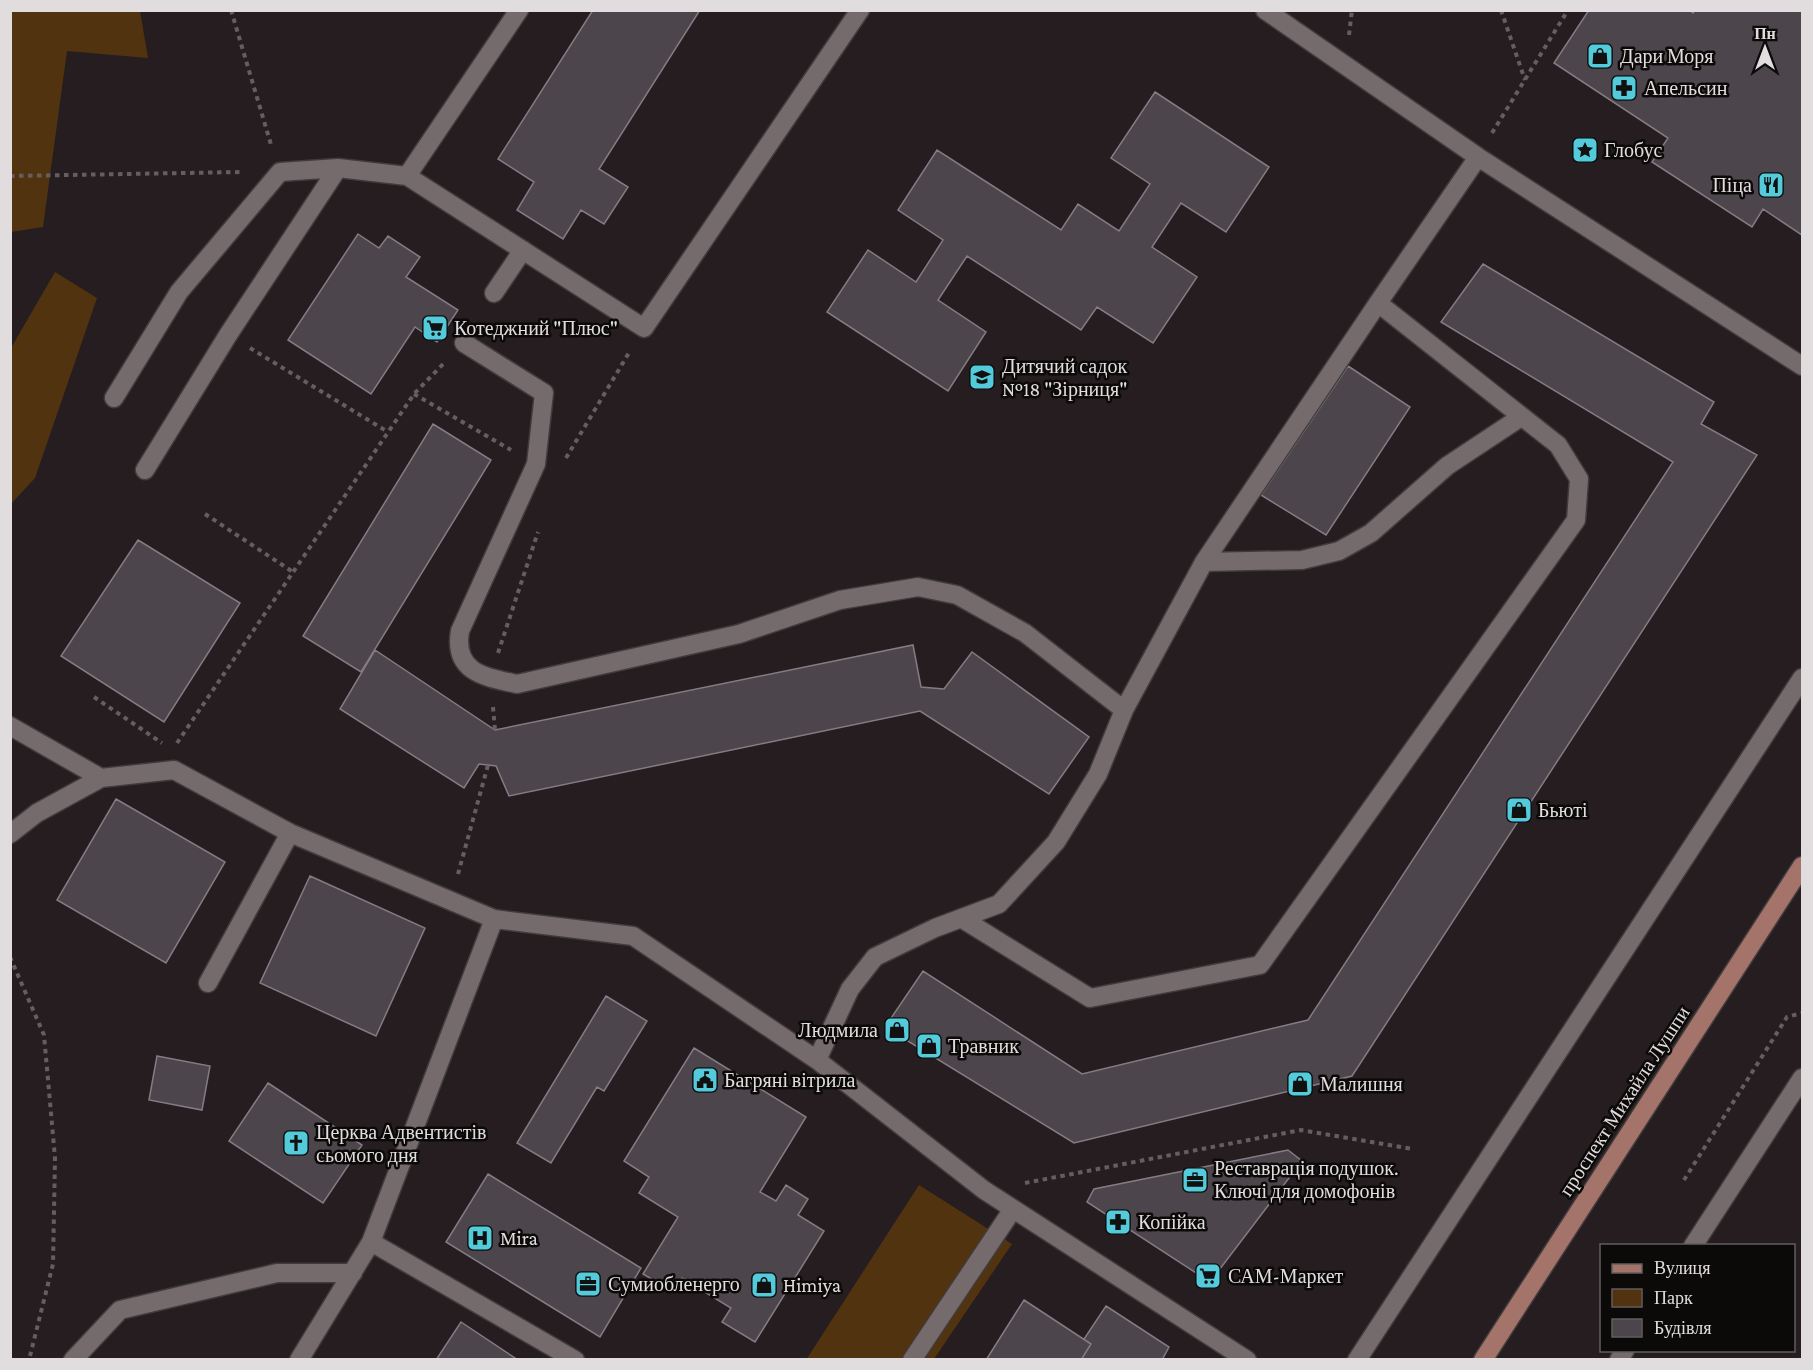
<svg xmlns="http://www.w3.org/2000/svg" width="1813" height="1370" font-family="'Crimson Pro',serif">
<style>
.green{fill:#523310}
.building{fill:#4c454b;stroke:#847c83;stroke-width:1.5}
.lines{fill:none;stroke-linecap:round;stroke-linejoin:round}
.service-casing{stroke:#413b3c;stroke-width:21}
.primary-casing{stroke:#413b3c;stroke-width:21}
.path{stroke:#655e60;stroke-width:4;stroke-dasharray:4.5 4.5;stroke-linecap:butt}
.service{stroke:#756b6d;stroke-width:18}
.primary{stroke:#a47369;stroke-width:18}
.labels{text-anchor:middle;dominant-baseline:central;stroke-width:5;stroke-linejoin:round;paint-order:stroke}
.poi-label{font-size:20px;fill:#e1dcdd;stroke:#0c0909;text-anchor:start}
.street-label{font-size:20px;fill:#e1dcdd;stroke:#0c0909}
</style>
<rect width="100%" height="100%" fill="#251d1f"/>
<path class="green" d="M11,10L140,11L148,58L67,51L43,227L11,232Z
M55,272L97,298L35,478L11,504V348Z
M919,1185L1012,1244L934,1359L806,1360Z"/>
<path class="building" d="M593,10H700L599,169L628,187L604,224L581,210L563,239L517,210L534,182L498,159Z
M1589,10H1689L1693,13L1695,10H1802V235L1763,209L1752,227L1652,162L1668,138L1554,63Z
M1155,92L1269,167L1226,232L1181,203L1152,247L1197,277L1153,343L1097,307L1081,330L967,256L938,300L986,332L948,391L827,312L868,250L916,282L943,240L898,210L937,150L1061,230L1078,204L1119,231L1150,184L1111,158Z
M358,234L379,248L388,236L420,257L406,277L458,310L437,342L415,327L371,394L288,340Z
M1483,264L1714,402L1701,424L1757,455L1352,1076L1074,1143L885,1027L923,971L1082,1074L1308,1020L1673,462L1441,322Z
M1348,366L1410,407L1326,535L1261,495Z
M433,424L491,460L361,672L303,636Z
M138,540L240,603L164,722L61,656Z
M913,645L921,687L944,689L972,652L1089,737L1049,794L920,711L509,796L496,766L479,764L464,788L340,709L375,650L495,730Z
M116,799L225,862L166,963L57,900Z
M310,876L425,928L376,1036L260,983Z
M606,996L647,1021L604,1091L597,1087L551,1163L517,1143Z
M694,1048L806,1117L760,1192L776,1201L786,1185L808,1199L798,1215L824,1231L755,1342L722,1322L731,1308L682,1278L673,1292L643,1274L678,1217L639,1193L649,1177L624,1161Z
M157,1056L210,1066L202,1110L149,1100Z
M268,1083L362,1145L323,1203L229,1141Z
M1288,1150L1302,1161L1210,1282L1087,1202L1094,1189Z
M488,1174L641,1268L600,1337L446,1242Z
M1024,1300L1091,1344L1081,1360H986Z
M1106,1306L1169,1347L1162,1360H1081L1091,1344L1084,1339Z
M461,1322L518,1360H436Z"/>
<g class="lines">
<g class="service-casing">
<path id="service" d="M519,10L407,176L644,328L860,10
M1265,10L1478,157L1802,366
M494,293L523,250
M464,343L544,393L536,464L460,631C453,672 484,677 517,684L739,634L840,600L918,587L957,595L1025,633L1124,710L1098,774L1056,842L999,904L935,928L875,957L850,989L817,1060L984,1190L1247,1360
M114,398L179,292L280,172L338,168
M145,470L228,335L338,168L407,176
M1204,562L1302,560L1339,551L1371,533L1447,466L1521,417
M1124,710L1204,562L1378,303
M10,726L101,778
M10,834L37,813L101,778L174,770L290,833
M961,918L1090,998L1260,965L1576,520L1579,479L1558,445L1378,303L1478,157
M208,983L290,833L494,919L633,936L817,1060
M371,1242L575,1360
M1693,1246L1802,1078
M73,1360L120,1310L277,1273H353
M299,1360L371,1242L494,919
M912,1360L1013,1209
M1357,1360L1802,678
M1619,1360L1625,1350"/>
</g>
<g class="primary-casing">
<path id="primary" d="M1483,1360L1802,866"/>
</g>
<path class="path" d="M231,10L272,148
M1501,10L1525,80
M1349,35L1352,10
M1492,133L1568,10
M10,176L243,172
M250,348L388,432
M414,394L511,450
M566,458L630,351
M205,514L293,572
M498,653L538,532
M94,697L162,743
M493,707L495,730
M177,743L414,394L445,362
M458,874L488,765
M10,957L44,1035L55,1158L53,1264L29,1360
M1684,1180L1787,1017L1802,1013
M1025,1183L1301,1130L1413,1149"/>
<use href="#service" class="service"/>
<use href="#primary" class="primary"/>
</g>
<defs>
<g id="shop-square" transform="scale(1.35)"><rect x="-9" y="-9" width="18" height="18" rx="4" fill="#53cbdb" stroke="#0c0909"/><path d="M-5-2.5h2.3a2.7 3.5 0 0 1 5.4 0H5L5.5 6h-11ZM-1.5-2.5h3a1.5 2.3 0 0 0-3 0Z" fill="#111"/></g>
<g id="pharmacy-square" transform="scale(1.35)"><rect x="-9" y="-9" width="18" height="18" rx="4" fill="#53cbdb" stroke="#0c0909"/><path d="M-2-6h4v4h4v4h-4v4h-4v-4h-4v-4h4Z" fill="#111"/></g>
<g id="sight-square" transform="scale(1.35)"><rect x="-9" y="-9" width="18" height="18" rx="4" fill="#53cbdb" stroke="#0c0909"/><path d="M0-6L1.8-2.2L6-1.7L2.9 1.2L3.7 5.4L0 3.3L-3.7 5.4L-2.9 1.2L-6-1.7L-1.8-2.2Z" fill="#111"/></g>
<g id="restaurant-square" transform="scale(1.35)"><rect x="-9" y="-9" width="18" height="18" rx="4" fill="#53cbdb" stroke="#0c0909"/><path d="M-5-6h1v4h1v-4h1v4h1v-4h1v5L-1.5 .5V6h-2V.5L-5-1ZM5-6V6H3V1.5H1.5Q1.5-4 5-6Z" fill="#111"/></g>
<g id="supermarket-square" transform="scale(1.35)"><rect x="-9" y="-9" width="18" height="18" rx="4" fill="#53cbdb" stroke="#0c0909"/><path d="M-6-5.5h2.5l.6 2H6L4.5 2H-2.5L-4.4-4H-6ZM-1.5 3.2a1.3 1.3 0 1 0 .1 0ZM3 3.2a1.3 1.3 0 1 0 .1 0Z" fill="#111"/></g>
<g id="school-square" transform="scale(1.35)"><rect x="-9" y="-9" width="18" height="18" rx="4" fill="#53cbdb" stroke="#0c0909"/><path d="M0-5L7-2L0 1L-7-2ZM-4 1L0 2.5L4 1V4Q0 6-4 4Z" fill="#111"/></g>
<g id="civic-square" transform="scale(1.35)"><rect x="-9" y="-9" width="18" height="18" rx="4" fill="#53cbdb" stroke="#0c0909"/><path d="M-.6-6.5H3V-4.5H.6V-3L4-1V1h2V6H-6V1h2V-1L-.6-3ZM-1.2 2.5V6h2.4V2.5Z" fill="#111"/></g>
<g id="church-square" transform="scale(1.35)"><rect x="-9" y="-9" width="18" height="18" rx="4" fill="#53cbdb" stroke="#0c0909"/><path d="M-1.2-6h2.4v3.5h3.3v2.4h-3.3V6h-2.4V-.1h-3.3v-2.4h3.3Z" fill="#111"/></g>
<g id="office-square" transform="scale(1.35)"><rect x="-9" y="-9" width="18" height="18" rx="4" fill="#53cbdb" stroke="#0c0909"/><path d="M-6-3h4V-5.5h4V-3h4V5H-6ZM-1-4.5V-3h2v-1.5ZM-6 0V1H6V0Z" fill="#111"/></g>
<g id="hospital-square" transform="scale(1.35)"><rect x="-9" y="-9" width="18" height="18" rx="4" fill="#53cbdb" stroke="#0c0909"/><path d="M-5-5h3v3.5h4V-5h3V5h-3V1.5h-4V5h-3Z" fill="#111"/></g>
</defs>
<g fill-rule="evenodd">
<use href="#shop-square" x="1600" y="56"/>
<use href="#pharmacy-square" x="1624" y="88"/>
<use href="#sight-square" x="1585" y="150"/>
<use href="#restaurant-square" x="1771" y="185"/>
<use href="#supermarket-square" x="435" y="328"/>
<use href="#school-square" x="982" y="377"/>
<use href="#shop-square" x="1519" y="810"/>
<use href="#shop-square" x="897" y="1030"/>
<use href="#shop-square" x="929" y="1046"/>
<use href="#civic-square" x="705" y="1080"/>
<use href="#shop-square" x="1300" y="1084"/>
<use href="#church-square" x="296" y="1143"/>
<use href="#office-square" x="1195" y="1180"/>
<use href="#pharmacy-square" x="1118" y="1222"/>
<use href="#hospital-square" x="480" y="1238"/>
<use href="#supermarket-square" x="1208" y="1276"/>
<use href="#office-square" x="588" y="1284"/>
<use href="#shop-square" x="764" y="1285"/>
</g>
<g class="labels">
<g class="poi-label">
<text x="1620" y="56">Дари Моря</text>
<text x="1644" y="88">Апельсин</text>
<text x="1604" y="150">Глобус</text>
<text x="1752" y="185" text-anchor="end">Піца</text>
<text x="454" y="328">Котеджний "Плюс"</text>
<text x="1002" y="366">Дитячий садок<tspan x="1002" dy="23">№18 "Зірниця"</tspan></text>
<text x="1538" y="810">Бьюті</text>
<text x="878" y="1030" text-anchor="end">Людмила</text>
<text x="948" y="1046">Травник</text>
<text x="724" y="1080">Багряні вітрила</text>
<text x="1320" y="1084">Малишня</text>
<text x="316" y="1132">Церква Адвентистів<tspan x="316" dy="23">сьомого дня</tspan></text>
<text x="1214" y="1168">Реставрація подушок.<tspan x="1214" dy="23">Ключі для домофонів</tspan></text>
<text x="1138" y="1222">Копійка</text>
<text x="500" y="1238">Mira</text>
<text x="1228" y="1276">САМ-Маркет</text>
<text x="608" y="1284">Сумиобленерго</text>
<text x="783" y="1285">Himiya</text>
</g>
<g class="street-label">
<text transform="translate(1624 1101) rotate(-57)">проспект Михайла Лушпи</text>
</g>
</g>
<rect width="1813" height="1370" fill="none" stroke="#e1dcdd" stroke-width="24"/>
<rect x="1600" y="1244" width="195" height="108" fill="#0c0909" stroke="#615d5e" stroke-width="1.5"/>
<rect x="1612" y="1264" width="30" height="9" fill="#a47369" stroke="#615d5e" stroke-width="1.5"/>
<text x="1654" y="1274" font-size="18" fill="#e1dcdd">Вулиця</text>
<rect x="1612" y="1289" width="30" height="18" fill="#523310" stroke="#615d5e" stroke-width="1.5"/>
<text x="1654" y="1304" font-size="18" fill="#e1dcdd">Парк</text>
<rect x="1612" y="1319" width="30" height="18" fill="#4c454b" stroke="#615d5e" stroke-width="1.5"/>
<text x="1654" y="1334" font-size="18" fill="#e1dcdd">Будівля</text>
<g transform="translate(1765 48)" stroke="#0c0909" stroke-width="4.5" paint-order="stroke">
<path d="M0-4.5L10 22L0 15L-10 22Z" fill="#e1dcdd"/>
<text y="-9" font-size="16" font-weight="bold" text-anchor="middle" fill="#e1dcdd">Пн</text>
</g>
</svg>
